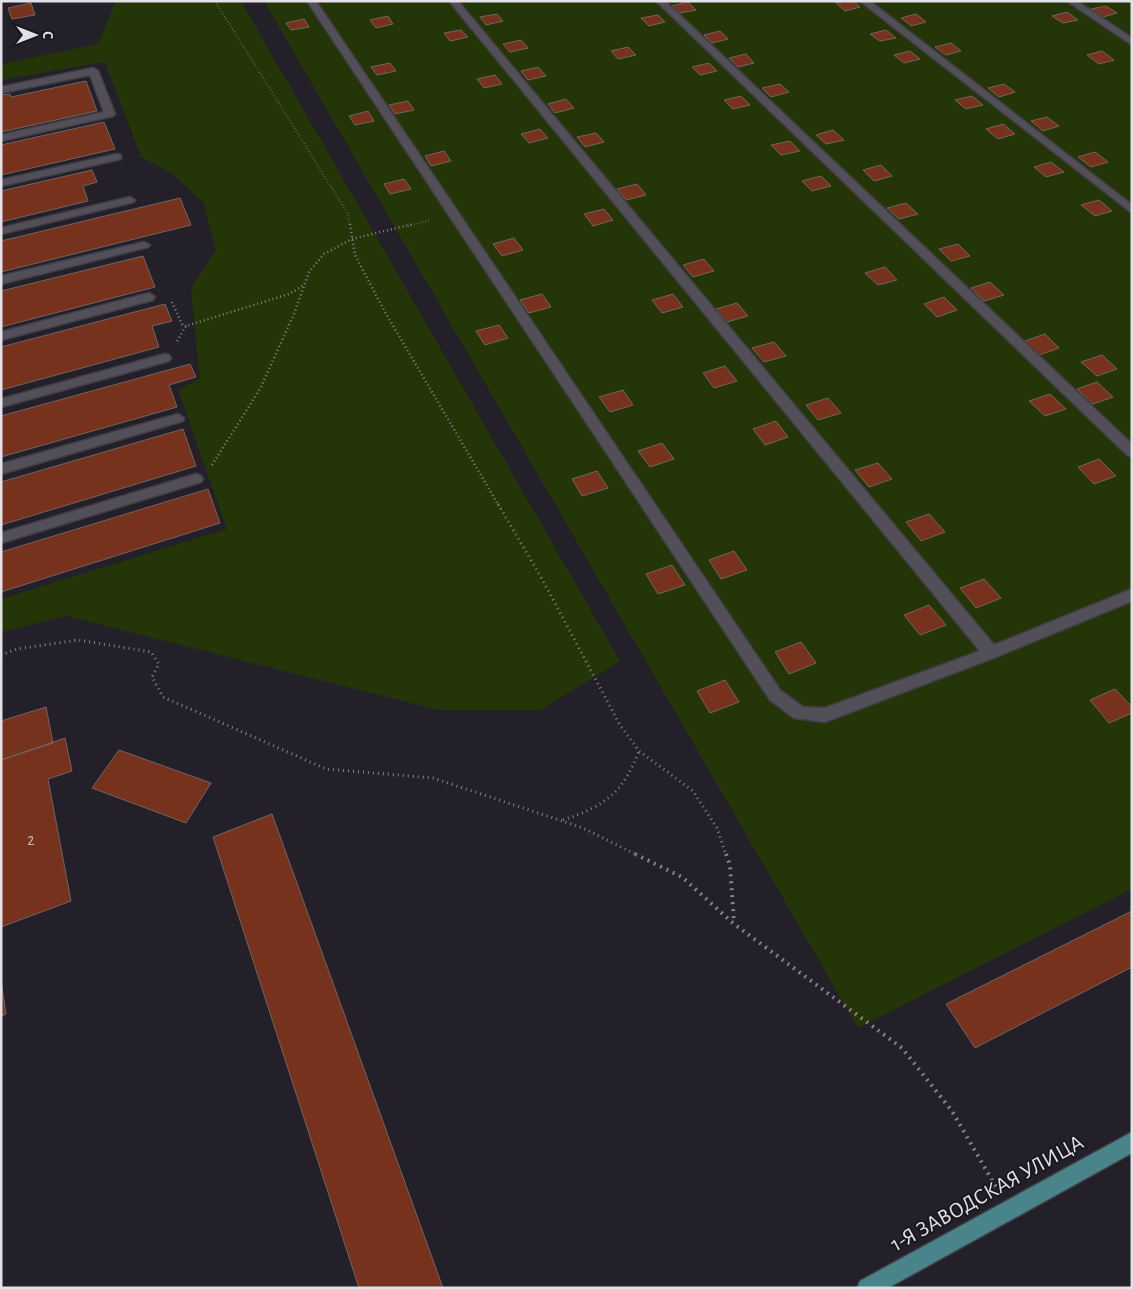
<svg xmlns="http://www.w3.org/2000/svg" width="1133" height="1289" font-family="'Alegreya Sans',sans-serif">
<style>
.green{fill:#243607}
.building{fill:#76321c;stroke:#716561}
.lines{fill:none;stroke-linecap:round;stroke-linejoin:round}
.minor-casing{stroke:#403e45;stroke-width:3}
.major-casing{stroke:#403e45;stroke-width:3}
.path-far3{stroke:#848189;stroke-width:2;stroke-dasharray:0.5 2.5;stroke-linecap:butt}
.path-far2{stroke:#848189;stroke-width:2.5;stroke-dasharray:1 3;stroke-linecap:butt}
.path-far1{stroke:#848189;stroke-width:3;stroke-dasharray:1 4;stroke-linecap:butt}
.path{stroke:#848189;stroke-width:4;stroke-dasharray:2 5;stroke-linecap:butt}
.minor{fill:#534f59;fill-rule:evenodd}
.major{fill:#4a848b;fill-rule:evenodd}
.labels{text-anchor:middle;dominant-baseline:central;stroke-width:4;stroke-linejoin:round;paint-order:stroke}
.number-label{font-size:16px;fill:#c8b5b4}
.near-street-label{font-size:22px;fill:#e3e1e7;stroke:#1a1720}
</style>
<rect width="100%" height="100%" fill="#232029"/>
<path class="green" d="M116,1H241L620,661L541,710H439L66,616L1,632V599L227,529L178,390L200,379L191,288L216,250L203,202L171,173L141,157L105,62L1,80V64L98,44Z
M264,1H1132V889L858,1028Z"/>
<path class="building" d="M845,1H853L860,7L845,11L836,3Z
M688,2L696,10L680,13L672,6Z
M31,3L35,15L12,19L8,8Z
M1106,6L1117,13L1103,17L1091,9Z
M1067,12L1078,20L1063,23L1052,16Z
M497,14L503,21L486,25L480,17Z
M916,14L926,22L911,26L901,18Z
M658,15L665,22L649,26L641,18Z
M388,16L393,24L376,28L370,20Z
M304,19L309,27L291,30L286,23Z
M461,30L468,37L450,41L444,33Z
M886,30L896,38L880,41L870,34Z
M720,31L728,39L712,43L704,35Z
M521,40L528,48L510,52L503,44Z
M951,43L961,51L946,55L935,47Z
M628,47L636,55L618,59L611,51Z
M910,51L920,59L904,63L894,55Z
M1102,51L1114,60L1099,64L1087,55Z
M746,54L754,63L738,67L729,58Z
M390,63L396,71L377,75L371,67Z
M709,63L717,71L700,75L692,67Z
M538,67L546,76L528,80L521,71Z
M495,75L502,84L484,88L477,79Z
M86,81L97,111L1,132V95L10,94L11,97Z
M780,84L789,92L771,97L762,88Z
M1004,84L1015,92L999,97L988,88Z
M741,96L750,105L733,109L724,100Z
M972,96L983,105L966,109L955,100Z
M566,99L574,108L555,113L548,104Z
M408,101L414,110L395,114L389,105Z
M368,111L374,121L355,125L349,116Z
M1047,117L1059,126L1043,131L1031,121Z
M104,122L115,149L1,175V145Z
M1003,124L1015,134L998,139L986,129Z
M540,129L548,138L529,143L521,134Z
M833,130L844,140L826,144L816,135Z
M596,133L604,142L585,147L577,137Z
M790,141L800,151L781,155L771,145Z
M444,151L451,161L431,166L425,156Z
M1095,152L1108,162L1091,167L1078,157Z
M1051,162L1064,172L1046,177L1034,167Z
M881,165L892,176L874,181L863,170Z
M92,170L97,182L83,186L88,201L1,222V191Z
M821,176L831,186L812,191L802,181Z
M404,179L411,189L390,194L384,184Z
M637,184L646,195L626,200L617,189Z
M180,198L191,225L1,272V241Z
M1099,200L1112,211L1095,216L1081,205Z
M906,203L918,214L899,219L887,208Z
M604,209L613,220L593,226L584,214Z
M514,238L523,250L502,256L493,244Z
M958,244L970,256L951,261L939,249Z
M143,256L155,287L1,327V291Z
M704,259L714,271L693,277L683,265Z
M885,267L897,280L878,285L865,273Z
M990,282L1004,295L984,301L971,288Z
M542,294L551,307L529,313L520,300Z
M673,294L683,307L662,313L652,300Z
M944,297L957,310L937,317L924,304Z
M737,303L748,316L727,322L716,309Z
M165,304L172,321L152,326L159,347L1,390V347Z
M499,325L508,338L485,345L476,331Z
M1045,334L1059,348L1039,355L1025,341Z
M774,342L786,356L764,362L752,348Z
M1102,355L1117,369L1097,376L1081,362Z
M190,364L196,377L169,385L177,407L1,457V416Z
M725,366L737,381L714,388L703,373Z
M1097,382L1113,397L1093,404L1077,389Z
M623,390L633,405L610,412L599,397Z
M1050,394L1066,409L1045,416L1029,401Z
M828,398L841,413L818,420L806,405Z
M776,421L788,437L765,445L753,429Z
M183,429L196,466L1,525V482Z
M662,443L674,459L650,467L638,451Z
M1099,459L1116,476L1094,484L1078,467Z
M878,463L892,479L869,487L855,470Z
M597,471L608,488L582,496L572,479Z
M208,489L220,523L1,592V552Z
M929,514L945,532L921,541L906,522Z
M734,551L747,570L721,579L709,560Z
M672,565L685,585L658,594L646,574Z
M984,579L1001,598L976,608L960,588Z
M929,605L946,625L920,635L904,615Z
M801,642L816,663L789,674L775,652Z
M725,680L739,702L710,713L697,691Z
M1115,689L1132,707V713L1109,723L1090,700Z
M46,707L53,743L1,760V721Z
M65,738L72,771L48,779L71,901L1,927V760Z
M119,750L211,783L186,823L92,788Z
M272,814L443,1288H359L213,837Z
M1132,911V967L975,1048L946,1004Z
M1,980L6,1014L1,1016Z"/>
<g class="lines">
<g class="minor-casing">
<path id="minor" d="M307,1H316L780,690L803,707L825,708L980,651L449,1H458L994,645L1132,589V601L996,657L825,722L794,718L770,700Z
M656,1H665L1132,444V457L1127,455Z
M860,1H870L1132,205V213Z
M1067,1H1077L1132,38V45Z
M93,68L98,71L115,114L113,116L1,141V135L104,112L90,75L1,93V87Z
M117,154L121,155V159L1,186V180Z
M130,197L135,200L134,202L1,234V228Z
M144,242L150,245L148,247L1,284V276Z
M149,293L155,297L153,300L1,340V332Z
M165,354L169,355L171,358L169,361L1,407V399Z
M178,414L184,418L183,421L1,474V464Z
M196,474L201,476L203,479L201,482L1,543V533Z"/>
</g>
<g class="major-casing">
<path id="major" d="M1132,1132V1153L888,1288H857L860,1281Z"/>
</g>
<path class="path-far3" d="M215,1L348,214L350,226
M408,226L431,220"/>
<path class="path-far2" d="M350,224L355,255L385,312L499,506
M172,302L182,324L186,326
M177,341L186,326L289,294L304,285
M212,465L260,389L294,314L309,272L324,254L352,239L413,224"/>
<path class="path-far1" d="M498,504L542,579L620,725L639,751L693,791L717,828L726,855
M1,655L17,649L78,640L151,652L159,664L152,677L163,697L326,769L433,778L583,828L637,855
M563,820C605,806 623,793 639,751"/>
<path class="path" d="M635,854L682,877L734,924L902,1048L952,1111L996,1187
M726,854L730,865L734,923"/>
<use href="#minor" class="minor"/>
<use href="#major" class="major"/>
</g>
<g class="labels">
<g class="number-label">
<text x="31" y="840">2</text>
</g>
<g class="near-street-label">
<text transform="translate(987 1193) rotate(-29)">1-Я ЗАВОДСКАЯ УЛИЦА</text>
</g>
</g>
<rect width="1133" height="1289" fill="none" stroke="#e3e1e7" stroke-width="5"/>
<g transform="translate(35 35) rotate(90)" stroke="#1a1720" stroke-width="4" paint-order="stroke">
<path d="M0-4L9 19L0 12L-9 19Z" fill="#e3e1e7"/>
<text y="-8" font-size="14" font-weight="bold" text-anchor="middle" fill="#e3e1e7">С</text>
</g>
</svg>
